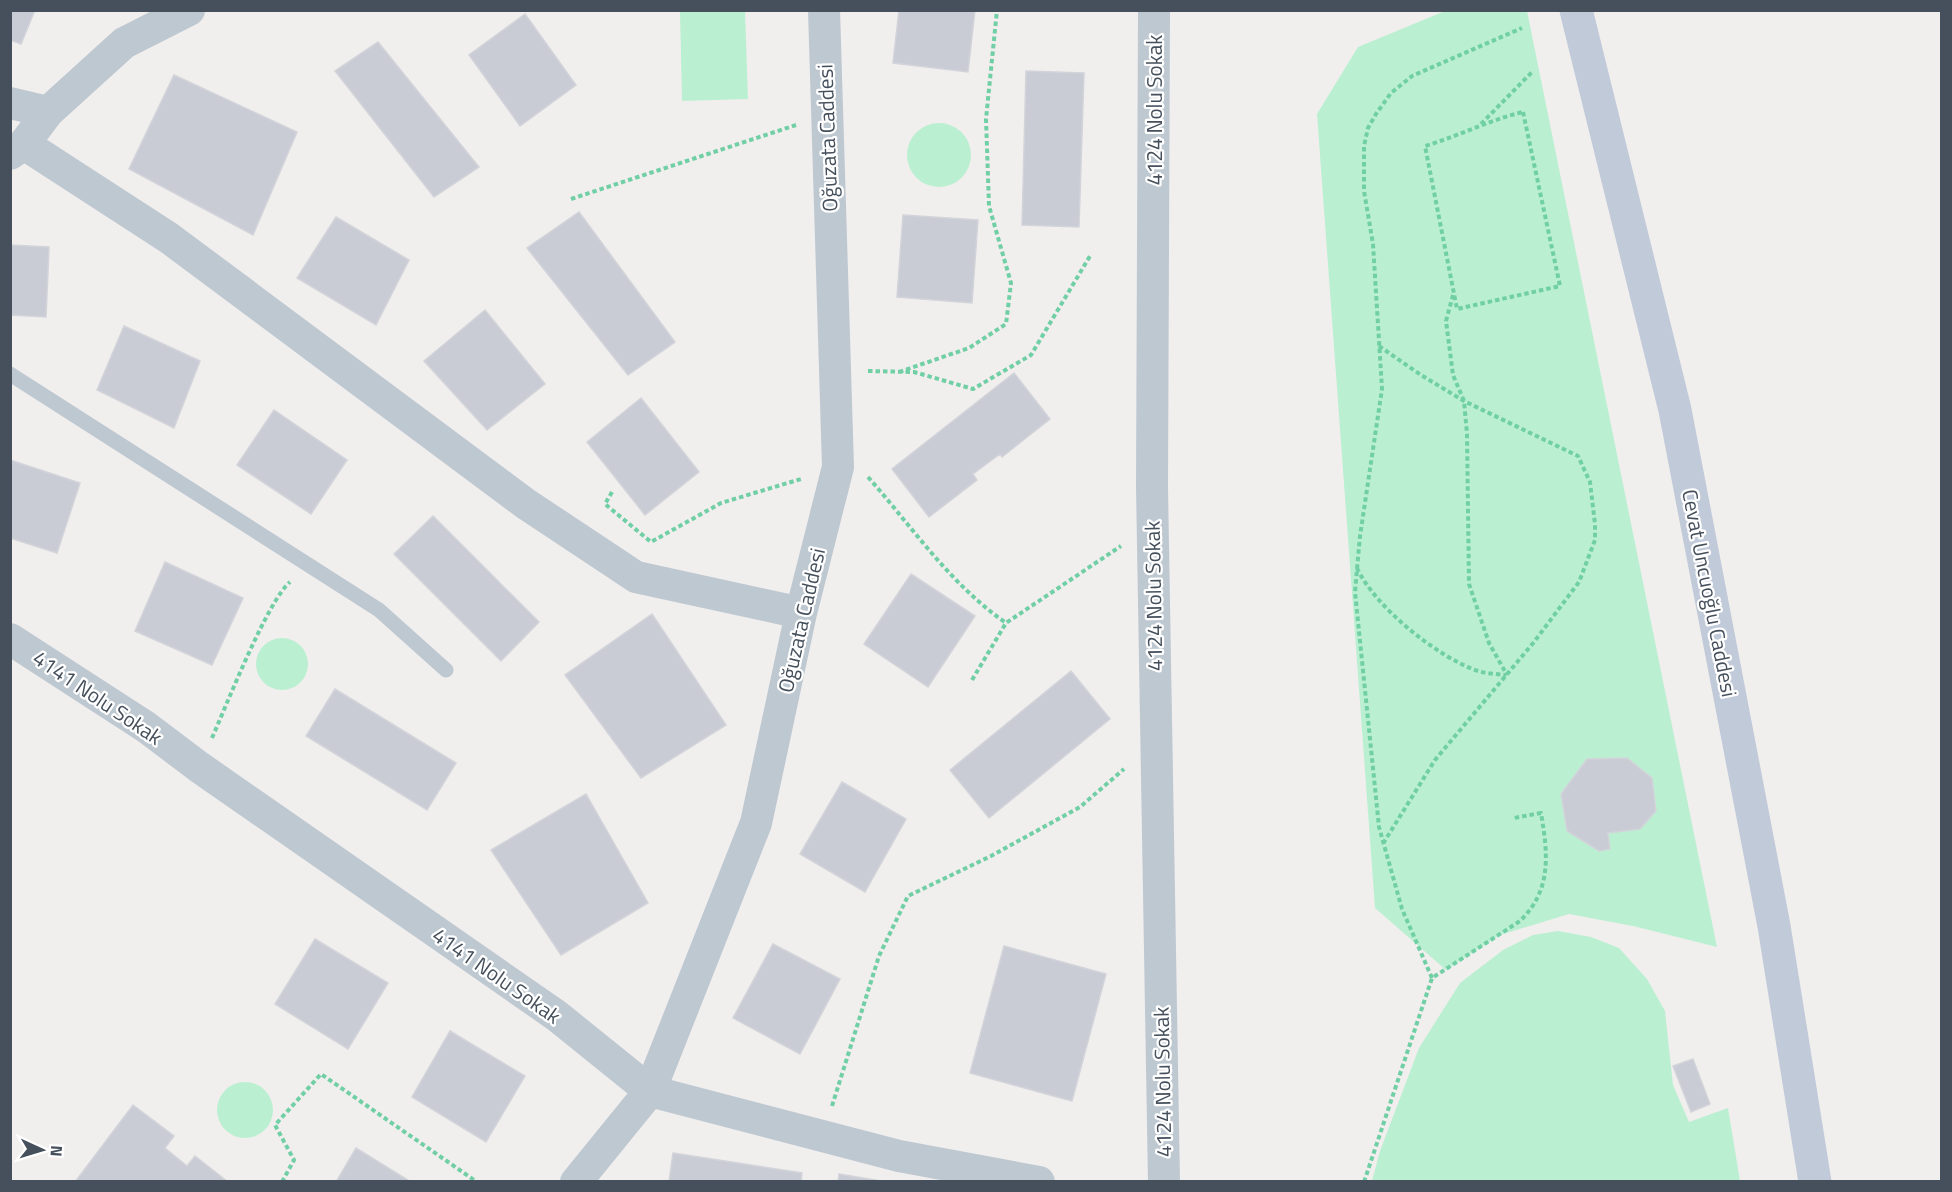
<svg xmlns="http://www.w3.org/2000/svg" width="1952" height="1192" font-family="'Titillium Web',sans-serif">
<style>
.green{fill:#baf0d1}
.building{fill:#c9ccd4;stroke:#d2d4da;stroke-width:1.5}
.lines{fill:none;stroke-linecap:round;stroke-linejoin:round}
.path{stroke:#71cfa5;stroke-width:4;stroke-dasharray:4.5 3;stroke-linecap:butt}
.lane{stroke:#bec8d1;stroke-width:15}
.street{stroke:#bec8d1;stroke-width:32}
.secondary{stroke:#c0cad8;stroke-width:33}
.labels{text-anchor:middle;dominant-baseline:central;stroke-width:4.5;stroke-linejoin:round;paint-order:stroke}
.street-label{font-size:21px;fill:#45505c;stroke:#fff}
</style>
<rect width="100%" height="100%" fill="#f1eeee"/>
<path class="green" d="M680,11H745L748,99L682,101Z
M1445,11H1527L1717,947L1633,926L1569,914L1500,935L1446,970L1375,908L1317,114L1358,47Z
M907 155a32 32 0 1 1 64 0a32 32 0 1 1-64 0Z
M256 664a26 26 0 1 1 52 0a26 26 0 1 1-52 0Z
M1558,931L1591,937L1619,948L1647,979L1665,1011L1673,1085L1689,1122L1728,1108L1740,1181H1372L1380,1151L1419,1048L1460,983L1503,950L1533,935Z
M217 1110a28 28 0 1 1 56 0a28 28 0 1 1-56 0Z"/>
<path class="building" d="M10,10H35L21,44L10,40Z
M899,10H975L968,72L893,63Z
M525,14L576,85L520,126L469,55Z
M378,42L479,167L434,197L335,71Z
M1026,71L1084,73L1079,227L1022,225Z
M174,75L297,132L253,235L129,169Z
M579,212L675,342L628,375L527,248Z
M903,215L978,220L972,303L897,297Z
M336,217L409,260L376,325L297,278Z
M10,245L49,247L46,317L10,315Z
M485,310L545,384L487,430L424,361Z
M124,326L200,361L174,428L97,390Z
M1014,373L1050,419L1002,457L1000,454L973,474L977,480L929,517L892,469Z
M641,398L699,472L645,515L587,442Z
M274,410L347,460L311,514L237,465Z
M10,460L80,483L57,553L10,538Z
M433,516L539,622L501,661L394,554Z
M165,562L243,598L212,665L135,631Z
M911,574L975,616L928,687L864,644Z
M652,614L726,725L641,778L565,675Z
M1071,671L1110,719L989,818L950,770Z
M335,689L456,763L427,810L306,736Z
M1627,758L1652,778L1656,811L1640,829L1608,833L1610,849L1599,851L1567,831L1561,794L1587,759Z
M842,782L906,819L865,892L800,854Z
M586,794L648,903L561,955L491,850Z
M315,939L388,983L348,1049L275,1004Z
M773,944L840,979L800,1054L733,1018Z
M1004,946L1106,974L1072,1101L970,1073Z
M450,1031L525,1076L486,1142L412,1097Z
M1693,1059L1710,1104L1691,1112L1673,1066Z
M133,1105L174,1136L165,1148L187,1166L195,1156L228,1182H75Z
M356,1148L411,1182H336Z
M673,1153L802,1173L801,1182H669Z
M839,1174L887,1182H838Z"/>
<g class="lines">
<path class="path" d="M1523,112L1560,286L1457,309L1425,146C1459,136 1489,120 1523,112Z
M1481,124L1532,72
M571,199L796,125
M1453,295L1446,321L1453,375L1464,401L1467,434L1469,584L1489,643L1507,675
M1379,346L1421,375L1464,401L1578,456L1590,482L1595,524V540L1579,582L1534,642L1435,760L1384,842
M868,371L914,372L973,389L1031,355L1090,256
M899,372L969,348L1006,324L1011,283L989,206L986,119L997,10
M868,477C913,528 950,584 1006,623L1121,546
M612,492L605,504L651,542L721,503L801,479
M1357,568C1375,607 1437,657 1478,671C1487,674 1497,674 1506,675
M972,680L1006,623
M212,738C226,706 268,600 290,582
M1432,978L1402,909L1379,827L1355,592L1360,536L1382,389L1373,244L1364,191V146L1368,128L1376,114L1391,93L1412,76L1522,28
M832,1106L879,956L908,896L991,856L1080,807L1124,769
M282,1182L294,1160L275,1125L321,1074L477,1182
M1364,1182L1432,978L1520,921C1552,890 1548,854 1541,813L1514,818"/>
<path class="lane" d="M10,374L379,610L446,670"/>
<path class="street" d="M1154,10L1152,487L1164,1182
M10,103L48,112
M24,144L169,238L526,504L636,577L801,613
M10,154L24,144L48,112L124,43L189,10
M10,639L146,727L199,767L557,1016L650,1091L899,1156L1039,1182
M576,1182L650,1091L756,823L801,613L838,467L824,10"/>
<path class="secondary" d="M1576,10L1675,410L1774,926L1815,1182"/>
</g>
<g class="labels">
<g class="street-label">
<text transform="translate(1154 110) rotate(-90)">4124 Nolu Sokak</text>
<text transform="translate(827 138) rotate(-92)">Oğuzata Caddesi</text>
<text transform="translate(1710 593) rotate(79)">Cevat Uncuoğlu Caddesi</text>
<text transform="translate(1153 596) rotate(-91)">4124 Nolu Sokak</text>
<text transform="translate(801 620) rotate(-77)">Oğuzata Caddesi</text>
<text transform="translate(98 697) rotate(34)">4141 Nolu Sokak</text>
<text transform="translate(497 975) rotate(35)">4141 Nolu Sokak</text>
<text transform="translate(1162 1082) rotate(-91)">4124 Nolu Sokak</text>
</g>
</g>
<rect width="1952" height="1192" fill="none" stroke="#45505c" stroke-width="24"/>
<g transform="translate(42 1150) rotate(94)" stroke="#ffffff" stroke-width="4.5" paint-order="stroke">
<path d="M0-4.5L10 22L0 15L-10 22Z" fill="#45505c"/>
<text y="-9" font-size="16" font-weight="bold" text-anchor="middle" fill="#45505c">N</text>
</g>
</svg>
